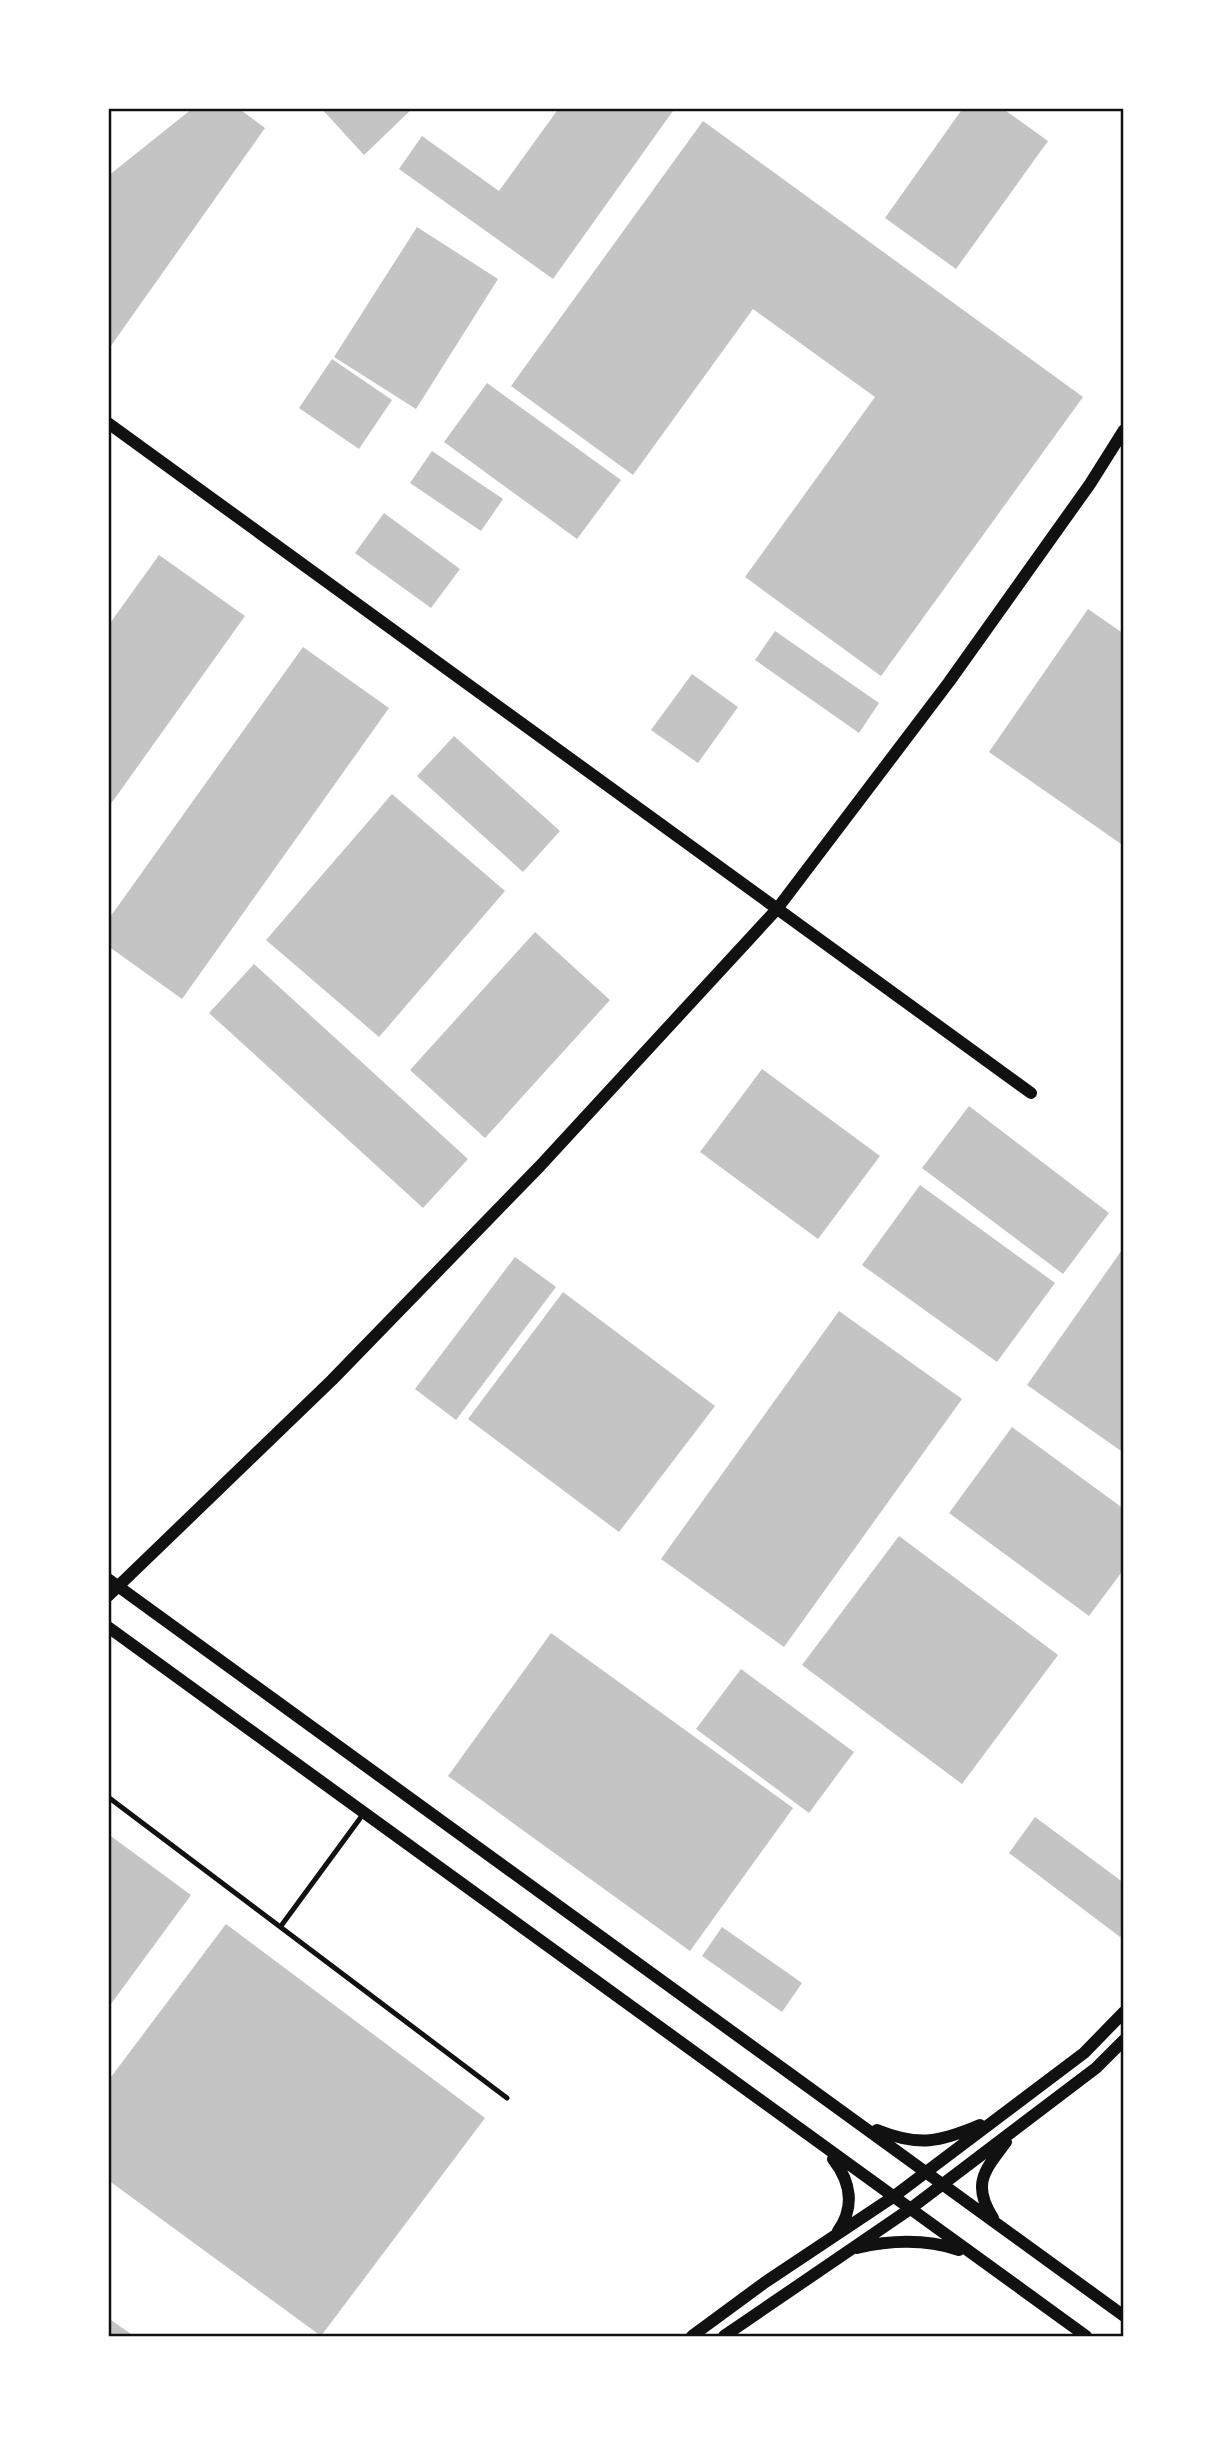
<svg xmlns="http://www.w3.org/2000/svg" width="1232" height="2445" font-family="'Libre Baskerville',serif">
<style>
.building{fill:#c4c4c4}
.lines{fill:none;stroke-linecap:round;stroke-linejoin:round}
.service{stroke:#111;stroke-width:5}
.tertiary{stroke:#111;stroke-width:12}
.neatline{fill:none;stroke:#111;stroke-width:2.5}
</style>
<rect width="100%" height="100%" fill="#fff"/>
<path class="building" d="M193,108H238L265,128L108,350V176Z
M321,108H413L364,155Z
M559,108H675L553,279L399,169L422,136L499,191Z
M963,108H1002L1048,141L956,269L885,218Z
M703,121L1083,397L881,676L745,577L875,397L753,309L633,475L511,386Z
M417,227L498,279L416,409L334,357Z
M332,359L392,400L359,449L299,408Z
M487,383L621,480L577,539L444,442Z
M432,451L503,499L481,531L410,483Z
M384,513L460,569L431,608L355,553Z
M159,555L245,616L108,808V626Z
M1088,609L1124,634V846L989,752Z
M775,631L879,703L859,733L755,660Z
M303,647L389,708L182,999L108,946V920Z
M692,674L738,707L698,763L651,730Z
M454,736L560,831L523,872L417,776Z
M392,794L505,891L379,1037L266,940Z
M535,932L610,1000L485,1138L410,1070Z
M254,964L468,1159L423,1208L209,1013Z
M762,1069L880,1156L818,1239L700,1152Z
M969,1106L1109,1213L1063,1274L922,1168Z
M920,1185L1055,1283L997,1362L862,1265Z
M1124,1247V1453L1027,1385Z
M515,1257L556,1287L456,1420L415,1389Z
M563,1292L715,1406L619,1532L468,1419Z
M839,1311L962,1399L784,1647L661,1559Z
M1012,1427L1124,1509V1569L1089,1616L949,1513Z
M899,1536L1058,1655L962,1784L802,1665Z
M551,1633L793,1808L690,1951L448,1776Z
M741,1669L854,1752L809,1813L696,1729Z
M1035,1817L1124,1883V1932L1120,1937L1009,1853Z
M108,1834L191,1895L108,2008Z
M226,1924L485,2118L321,2336L108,2180V2081Z
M722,1927L802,1983L782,2012L702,1956Z
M108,2318L134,2336H108Z"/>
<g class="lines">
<path class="service" d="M108,1797L507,2098
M281,1926L364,1813"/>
<path class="tertiary" d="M108,423L1031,1093
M108,1579L1124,2316
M108,1596L332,1380L540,1166L777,909L949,682L1090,484L1124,430
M108,1627L1086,2336
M877,2130C919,2147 940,2142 980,2125
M833,2159C851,2182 855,2207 838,2231
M993,2218C971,2184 985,2170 1006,2142
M857,2248C891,2240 926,2239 959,2250
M692,2336L764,2283L893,2197L1084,2053L1124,2012
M724,2336L910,2209L1096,2068L1124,2040"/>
</g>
<rect width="1232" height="2445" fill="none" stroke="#ffffff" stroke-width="220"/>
<rect x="110" y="110" width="1012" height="2225" class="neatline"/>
</svg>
